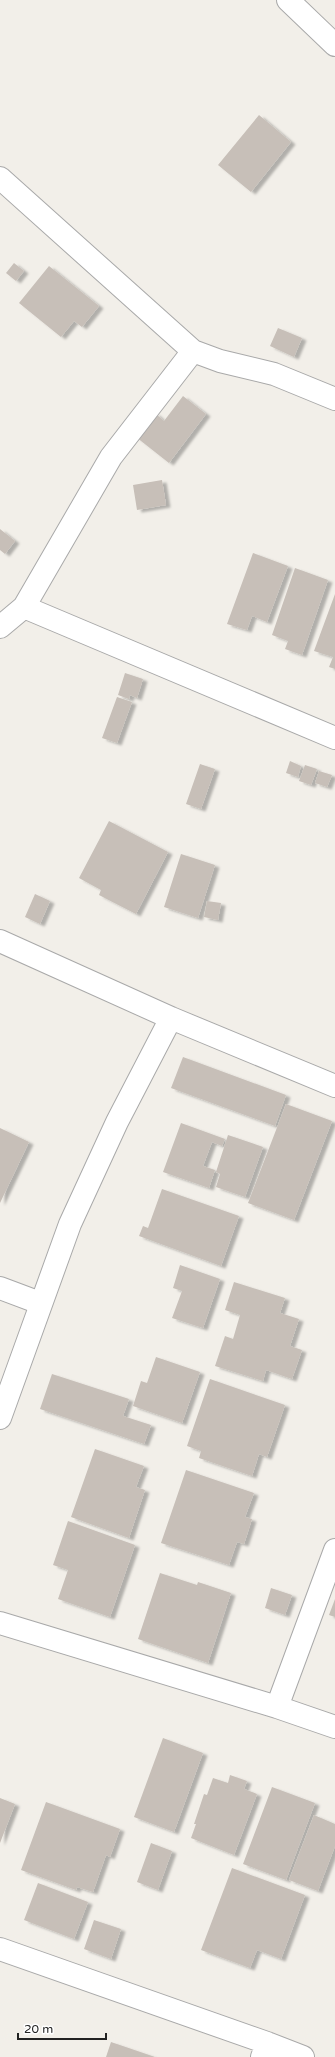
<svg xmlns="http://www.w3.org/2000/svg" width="335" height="2057" font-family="'Varela Round',sans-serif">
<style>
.building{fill:#c7bfb8;filter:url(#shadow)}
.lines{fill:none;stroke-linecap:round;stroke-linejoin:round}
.minor-casing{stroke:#a9a9a9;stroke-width:24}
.minor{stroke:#fff;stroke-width:22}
</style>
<defs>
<filter id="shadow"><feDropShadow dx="4.5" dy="2.5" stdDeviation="1" flood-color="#0004"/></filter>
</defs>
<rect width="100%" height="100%" fill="#f2efe9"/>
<path class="building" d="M259,115L291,142L251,192L218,165Z
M14,263L24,271L16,281L6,273Z
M49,266L99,306L82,327L74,321L61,337L19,303Z
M278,328L302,338L294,357L270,346Z
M183,396L206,414L169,463L136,437L155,413L164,421Z
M162,480L166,505L137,510L133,485Z
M0,529L15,541L5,554L0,550Z
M253,553L288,566L267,622L252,616L247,630L227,624Z
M295,568L328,580L302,655L285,649L288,641L272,635Z
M335,594V669L329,667L333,657L314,651Z
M125,673L143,679L137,698L130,695L129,699L118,695Z
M117,697L132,702L117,743L102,738Z
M290,761L301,766L298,777L286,773Z
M200,764L215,769L201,809L186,804Z
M305,765L317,769L311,785L299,781Z
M319,771L332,775L327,787L315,783Z
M109,821L168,852L136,914L99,895L101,890L79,878Z
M181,854L215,865L198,918L164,907Z
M35,894L50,901L40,924L25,917Z
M207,901L221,903L218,920L204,917Z
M183,1057L286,1095L275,1126L171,1088Z
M286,1104L332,1121L294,1220L248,1203Z
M181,1123L225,1139L222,1146L212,1142L203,1166L215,1170L209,1188L163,1172Z
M0,1128L29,1142L0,1203Z
M228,1135L263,1147L245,1197L216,1187L220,1174L216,1172Z
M162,1189L239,1216L221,1266L139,1236L143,1226L148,1228Z
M180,1265L220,1279L203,1328L172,1318L182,1291L173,1288Z
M234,1282L285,1298L280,1313L299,1319L290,1346L302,1350L292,1379L266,1370L263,1381L215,1366L225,1336L233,1339L240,1315L225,1310Z
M156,1357L200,1372L182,1423L133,1406L141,1381L147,1383Z
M52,1374L129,1399L123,1416L151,1425L144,1444L40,1409Z
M210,1379L285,1405L267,1457L259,1454L252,1476L199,1458L201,1451L187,1446Z
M95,1449L144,1466L136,1487L145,1490L129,1538L71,1517Z
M186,1470L254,1493L245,1517L252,1519L244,1544L237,1542L229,1565L161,1543Z
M68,1521L135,1545L110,1617L58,1599L68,1570L53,1565Z
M160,1573L197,1585L198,1582L231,1593L208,1663L138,1639Z
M271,1588L292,1595L285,1615L265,1608Z
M335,1599V1617L329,1615Z
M163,1738L203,1753L174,1832L134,1817Z
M230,1775L247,1781L244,1789L257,1794L234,1855L191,1838L196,1824H194L204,1794L207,1795L213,1778L228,1783Z
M272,1787L315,1803L286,1880L243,1864Z
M0,1798L15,1804L0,1843Z
M46,1802L120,1829L110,1857L106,1855L93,1892L77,1887L76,1890L21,1870Z
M314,1815L335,1824V1846L318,1891L289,1880Z
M151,1843L172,1851L158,1890L137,1882Z
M232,1868L305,1895L281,1959L257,1950L250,1968L201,1950Z
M38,1883L88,1902L74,1939L24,1920Z
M94,1920L121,1929L111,1959L84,1949Z
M111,2042L155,2057H106Z"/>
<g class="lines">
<g class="minor-casing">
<path id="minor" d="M288,0L335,45
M0,178L193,351L220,361L274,374L335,399
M24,607L335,738
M0,627L24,607L111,457L193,351
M0,941L171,1018L335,1086
M0,1288L40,1303
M0,1418L70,1224L117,1122L171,1018
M0,1623L277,1707L335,1727
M277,1707L335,1550
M0,1949L267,2043L262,2057
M267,2043L303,2057"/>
</g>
<use href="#minor" class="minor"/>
</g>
<path d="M18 2033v6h88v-6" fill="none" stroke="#222222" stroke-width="2"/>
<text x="24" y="2033" font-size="12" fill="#222222" stroke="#ffffff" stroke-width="3" paint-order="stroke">20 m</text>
</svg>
